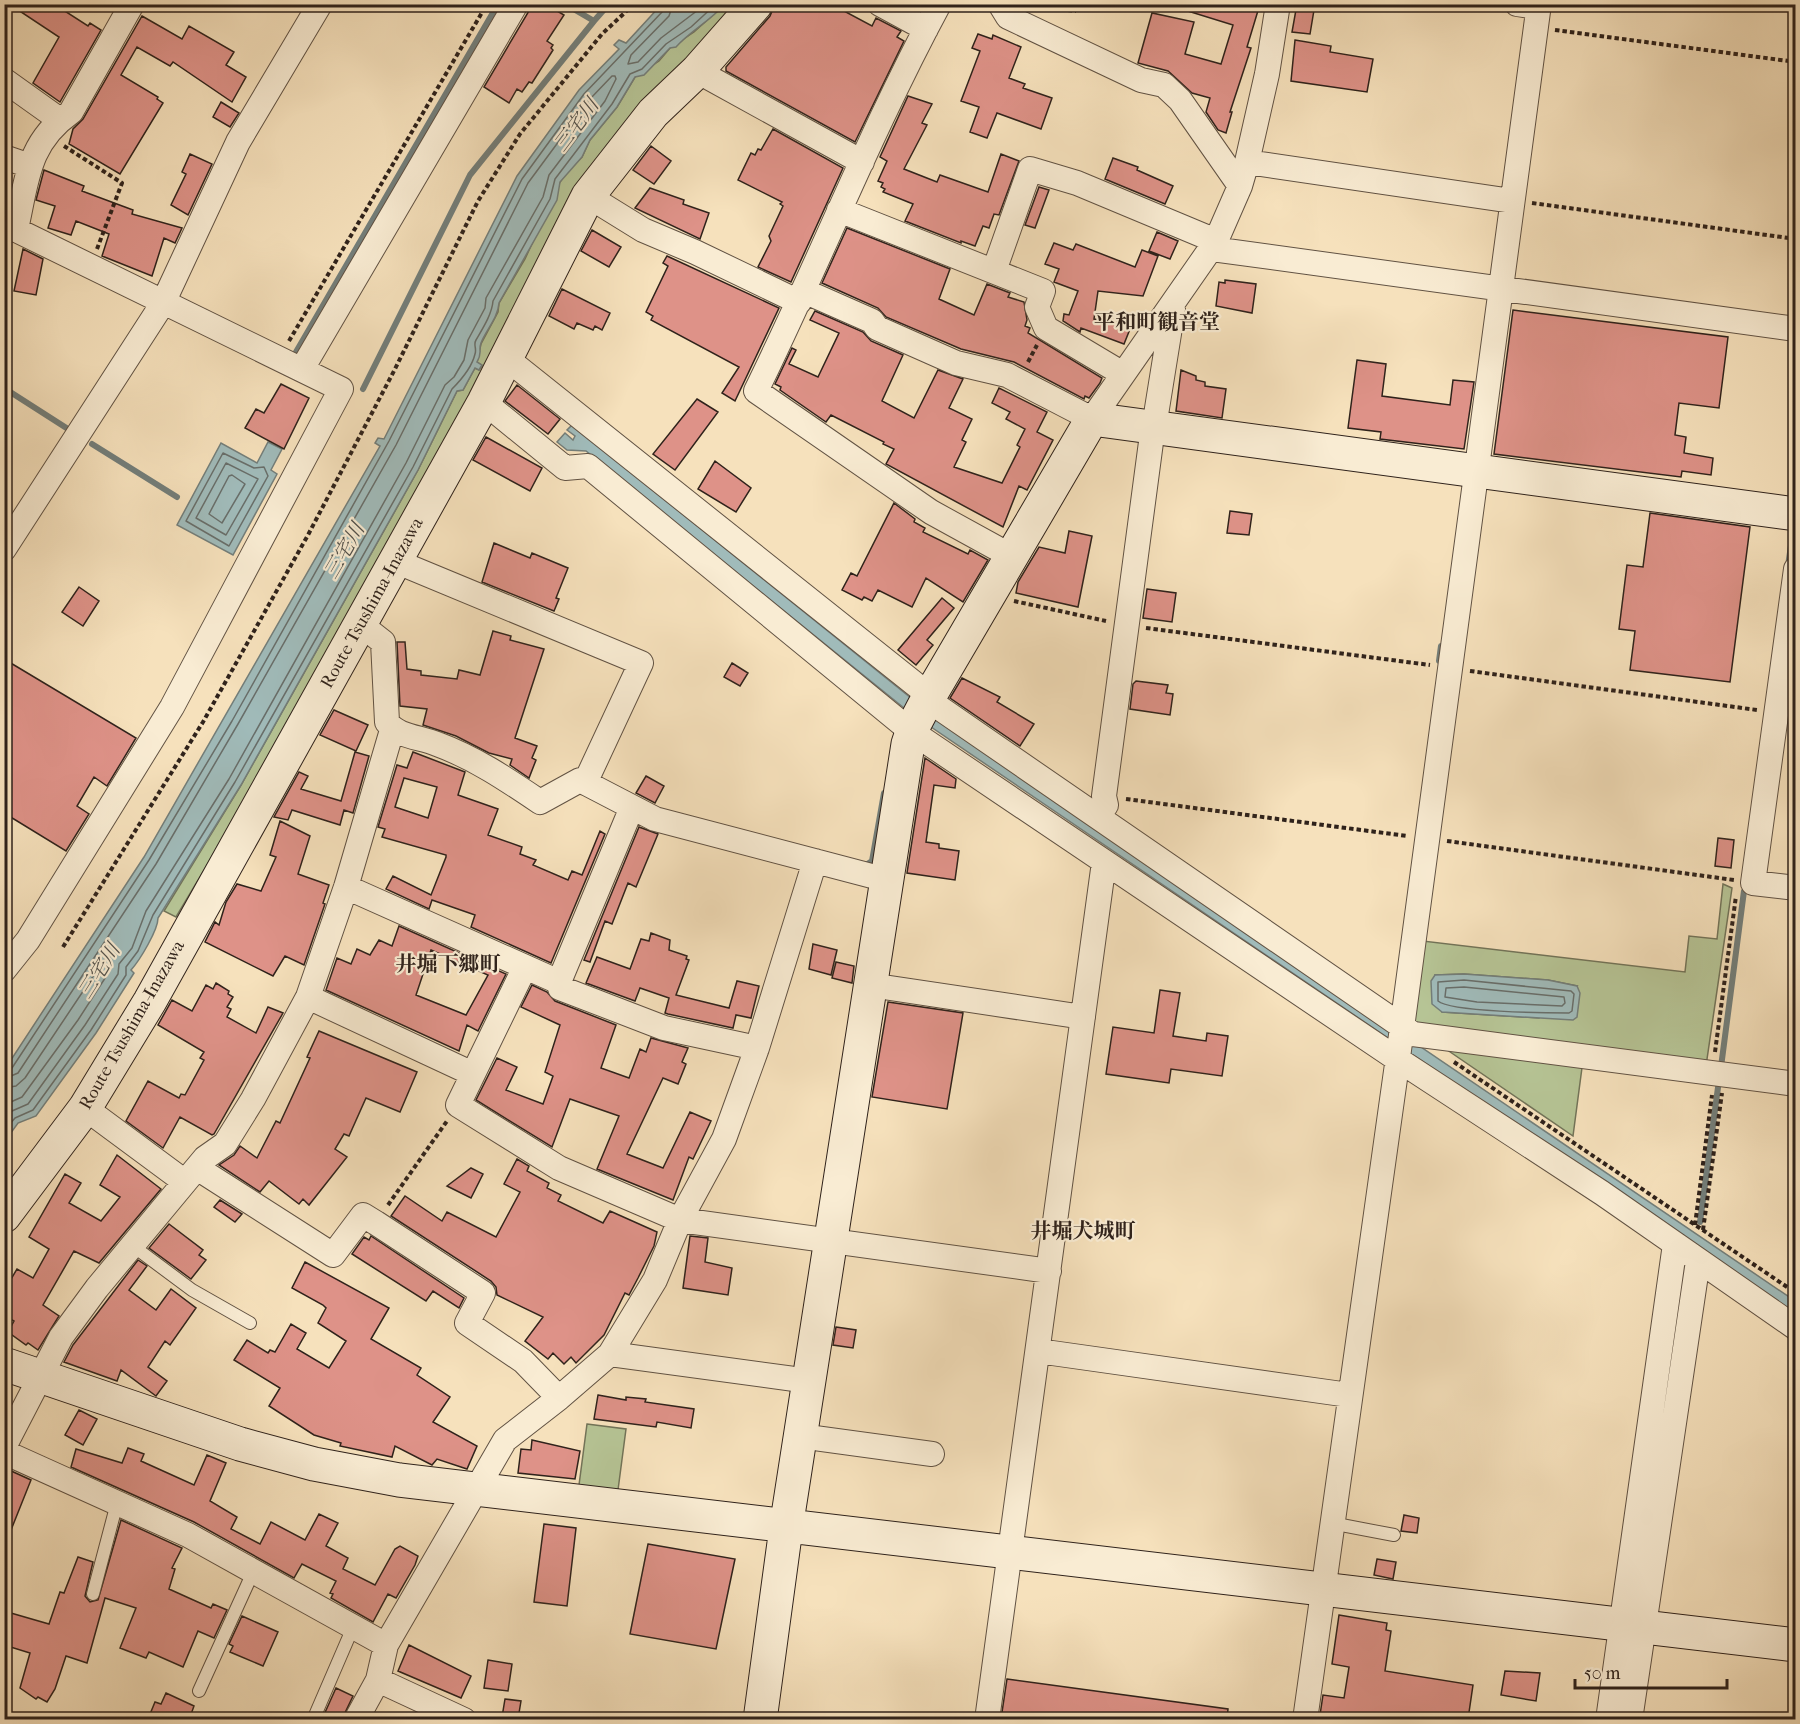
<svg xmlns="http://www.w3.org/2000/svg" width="1800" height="1724" font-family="'IM FELL French Canon','Noto Serif JP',serif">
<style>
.green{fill:#b6c495;stroke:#727358;stroke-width:1.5;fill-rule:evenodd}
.water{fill:#a0bbba;stroke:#737e7a;stroke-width:1.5}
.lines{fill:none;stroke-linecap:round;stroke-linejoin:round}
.shore{stroke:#686e6a;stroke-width:1.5}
.stream{stroke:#737e7a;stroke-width:6}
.building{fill:#de9288;stroke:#2f221b;stroke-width:1.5;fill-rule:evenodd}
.lane-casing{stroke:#615243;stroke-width:14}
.street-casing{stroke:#615243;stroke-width:26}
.secondary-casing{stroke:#2f221b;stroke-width:35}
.path{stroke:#2f221b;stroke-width:4;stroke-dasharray:4.5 3;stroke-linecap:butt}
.lane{stroke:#f9ecd3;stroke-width:12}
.street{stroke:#f9ecd3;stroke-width:24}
.secondary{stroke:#f9ecd3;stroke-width:33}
.labels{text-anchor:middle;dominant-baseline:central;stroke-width:4.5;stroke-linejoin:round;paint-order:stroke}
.street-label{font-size:18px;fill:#2f221b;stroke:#f9ecd3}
.water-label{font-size:20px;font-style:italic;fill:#51504b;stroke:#f9ecd3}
.quarter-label{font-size:21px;font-weight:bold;fill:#2f221b;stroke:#f9ecd3}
</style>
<rect width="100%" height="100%" fill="#f6e1bc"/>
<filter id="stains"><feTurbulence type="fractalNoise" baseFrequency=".00333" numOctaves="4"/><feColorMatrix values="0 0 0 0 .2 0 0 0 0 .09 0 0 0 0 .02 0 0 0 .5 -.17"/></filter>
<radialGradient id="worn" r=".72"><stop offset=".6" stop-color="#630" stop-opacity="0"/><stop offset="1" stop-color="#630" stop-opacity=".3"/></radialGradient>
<path class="green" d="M724,5H742L692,64L468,404L224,837L176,917L164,911L241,785L418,470L457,391L463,390L475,368L479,370L482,366L477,362L481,344L498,312L499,303L525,259L560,182L570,168L582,157L590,140L617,107L635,77L659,61L670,48L694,32Z
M1723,884L1732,888L1706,1066L1419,1029L1411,1014L1423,941L1685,972L1689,936L1717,939ZM1464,974L1548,980L1577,986L1539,1018L1442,1012L1435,975Z
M1437,1043L1583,1060L1573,1136Z
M587,1424L626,1429L618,1490L579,1485Z"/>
<path class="water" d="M661,5H724C710,21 689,32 676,47L670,48L644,75L635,77L617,107L590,140L582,157L560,182L557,200L499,303C498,318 486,330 481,343C478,351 483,352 477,362L482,365L479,370L475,368L463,390L457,391L418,470L241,785L158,918C158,930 140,960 131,970L134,973L96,1033L36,1116L18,1123L5,1141V1069L144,857L380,446L375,443L378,438L384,439L517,176L579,90L619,49L614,45L619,40L626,43Z
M572,425L932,715L1795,1301V1315L909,712L586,451L567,450L557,442L565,433L573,440L575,436L567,430Z
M268,442L282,449L271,470L277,474L233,555L177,525L221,443L257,463Z
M1464,974L1548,980L1577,986L1580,993L1577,1017L1573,1020L1442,1012L1432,1004L1431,981L1435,975Z"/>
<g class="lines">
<path class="shore" d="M673,4L669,16L631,55L628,64L638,62L661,38L706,4
M223,453L254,468L264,467L268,476L229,546L186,521Z
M226,463L258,479L226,535L196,518Z
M232,475L245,484L222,523L209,514L229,476Z
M1464,980L1571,991L1574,994L1572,1011L1569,1013C1546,1013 1451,1012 1438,1001V982Z
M1464,987L1564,997L1565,1003L1562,1006L1477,1002L1445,997L1446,988Z
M4,1071L12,1068L149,860L232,721L389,441L522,179L584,94L663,11L665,4
M4,1079L18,1073L156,864L238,724L396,445L528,183L590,99L612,76H615L616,79L605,101L549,175L543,197L486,298L485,308L468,340L464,360L454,377L445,385L406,463L229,779L146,911L132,948L119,964L118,974L85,1025L28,1104L12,1111L4,1118
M4,1088L16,1086L25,1078L106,957H110L109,972L78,1020L22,1097L4,1105
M4,1131L15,1118L33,1110L91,1030L126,975V967L138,951L153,915L235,782L413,467L452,389C461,380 472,367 475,354C477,348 473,345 476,340C483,328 492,314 493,301L550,199L555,179L612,104L630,74L642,69L666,44L691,27L716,4"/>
<path class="stream" d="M565,4L594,21L609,4
M296,352L498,4
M4,388L68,429
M363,389L470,175L594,21
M92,444L177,497
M1791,493L1796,460
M1788,566L1794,525
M1439,661L1441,646
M862,864L866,865L872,861L884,793
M1721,1067L1744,891
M1700,1222L1719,1080"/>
</g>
<path class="building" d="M9,4H54L88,26L90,23L101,30L60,102L33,83L59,37Z
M533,4H561L557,11L564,15L547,41L553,45L551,48L553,50L532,83L529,82L522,92L517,89L509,103L484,87Z
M775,4H831L872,26L876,18L901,31L897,37L904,41L855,142L726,71V67L770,16Z
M1179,4H1224L1238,9L1239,4H1260L1247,47L1251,48L1230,112H1232L1226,133L1218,130L1206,112L1210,98L1192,93L1168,71L1138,63L1152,13L1194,22L1185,54L1221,64L1233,25L1178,8Z
M1297,4H1315L1310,34L1292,32Z
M142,16L182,39L189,26L234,52L226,65L246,77L232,102L173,62L170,66L137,47L121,75L158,97L157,99L163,103L120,174L69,144L73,129L83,119Z
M978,34L992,39L993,35L1021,47L1009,78L1025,84L1023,88L1052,98L1041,129L997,113L987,138L970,132L979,107L961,101L980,51L972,48Z
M1295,40L1331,46L1330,52L1373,59L1367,92L1291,81Z
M908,96L932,104L922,123L927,125L904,169L937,182L940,175L988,192L1001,154L1019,161L999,215L994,214L989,228L983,226L975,246L961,241V243L905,221L913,204L883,192L885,189L881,187L883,183L878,181L887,161L880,157Z
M221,102L239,113L230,127L213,117Z
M773,129L843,168L791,282L758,267L771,241L769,236L783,206L780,204L782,202L738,180L751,153L755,155L758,149L761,150Z
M651,146L671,161L654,184L633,170Z
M190,154L212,164L188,215L171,205L186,174L182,172Z
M1113,158L1138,167L1137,170L1173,186L1165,204L1105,179Z
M44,170L84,186L82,191L133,210L132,214L182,228L175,243L164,238L152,276L102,256L109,234L76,221L71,235L48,228L55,206L36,200Z
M1039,187L1049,190L1035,228L1025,225Z
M650,188L684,200L683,204L709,213L700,239L635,208Z
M847,228L950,269L939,299L974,315L987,284L1010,293L1008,297L1024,302L1027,320L1025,326L1030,328L1028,333L1102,378L1100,383L1089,398L1085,396L1084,399L1014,362L961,349L886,317L878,308L822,283Z
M592,230L621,247L609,267L581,251Z
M1157,232L1178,241L1170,259L1149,251Z
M1054,243L1073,250L1076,244L1135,267L1142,250L1158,256L1143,296L1098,291L1094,319L1132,324L1124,344L1081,328L1080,332L1063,321L1064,314L1069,315L1078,291L1054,282L1059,269L1045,264Z
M23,249L43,259L36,295L14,291Z
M667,256L779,308L735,401L722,393L739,367L651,320L653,316L646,312L668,266L663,263Z
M1225,280L1256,284L1252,313L1216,306L1219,282L1225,283Z
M562,289L610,313L602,330L595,326L593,330L577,323L574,329L549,316Z
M1513,310L1728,337L1719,408L1679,403L1675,435L1686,437L1684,453L1713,458L1711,475L1682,471L1681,477L1494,454Z
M815,311L863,332L871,341L903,355L882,401L914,418L938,370L963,379L949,408L972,419L962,440L966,442L954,467L1002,483L1020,447L1017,445L1025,429L1006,419L1010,412L992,403L999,388L1047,412L1037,432L1053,440L1027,490L1019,486L1003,527L886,464L894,449L883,444L884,442L831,415L826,422L780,390L781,387L775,384L792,348L796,350L789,364L818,377L839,333L810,320Z
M1357,360L1386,364L1382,396L1450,405L1453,380L1474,382L1464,449L1380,439L1381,432L1348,428Z
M1181,370L1196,376V380L1205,382V386L1226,389L1222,418L1176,411Z
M281,384L309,398L284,449L245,428L256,409L264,413Z
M517,385L560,419L548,434L505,401Z
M697,399L718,412L675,470L653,454Z
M486,437L542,468L530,491L473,460Z
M715,461L751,488L736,512L698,489Z
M894,503L915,519L914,522L925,528L923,532L968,554L970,550L988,560L963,602L926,578L912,607L878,590L872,601L864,597L862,600L842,590L851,573L857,576Z
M1230,511L1252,514L1249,535L1227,533Z
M1650,513L1750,527L1730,682L1630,670L1635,631L1619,629L1627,565L1643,567Z
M1069,531L1092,536L1078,607L1016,593L1018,582L1039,547L1065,553Z
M494,543L530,558L532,553L568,568L556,598L559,599L554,611L482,582Z
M79,587L99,601L83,626L62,612Z
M1147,589L1176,593L1172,622L1143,618Z
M942,598L954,608L927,640L933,645L916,665L898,650Z
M493,631L511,636L510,640L544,649L515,738L537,746L532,758L536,760L529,778L510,765L512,759L489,753L456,736L423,725L427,709L400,706L397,642H405L407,669L421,671V675L457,679L459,670L480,675Z
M4,659L136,738L107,786L94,777L77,806L89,814L66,851L4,813Z
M732,663L748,673L740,686L724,677Z
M962,678L1000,697L997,702L1034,724L1020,746L950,698Z
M1136,681L1168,685L1166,693L1173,694L1170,715L1130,709L1133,684Z
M334,710L368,725L356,751L320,735Z
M355,752L369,756L353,813L344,810L340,825L292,810L288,820L274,817L299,772L308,776L301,789L341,801Z
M413,752L465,772L458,795L498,809L488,835L522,847L520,854L536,860L533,865L568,880L572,871L582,875L600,831L605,834L551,963L471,927L475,915L432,900L429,909L386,889L393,876L431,895L446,857V855L382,837L385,829L378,827L397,765L407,768ZM404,778L437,787L428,818L395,807Z
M925,758L956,779L955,788L934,785L926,842L939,844V848L959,851L955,880L907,873Z
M646,776L664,786L655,803L636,793Z
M280,821L310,836L298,874L329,885L323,903L325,904L304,965L285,956L273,976L205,942L215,922L219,925L226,902L237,884L261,891L276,857L270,855Z
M639,827L658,834L636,887L628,883L612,924L605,921L590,962L584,960Z
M1718,838L1734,840L1731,868L1715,866Z
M399,926L506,974L478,1031L467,1025L459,1051L326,990L337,958L351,964L357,949L370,955L379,940L392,946ZM431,950L488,975L466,1015L416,995Z
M651,933L670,940L669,950L687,956L686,959L689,960L676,995L729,1008L737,981L759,986L751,1018L736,1015L733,1028L668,1014L665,1013L669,998L640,988L635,1001L586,983L597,957L630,969L641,939L649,941Z
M813,944L837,950L831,975L809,969Z
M836,962L854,966L852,983L832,978Z
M216,983L229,991L228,994L233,997L227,1007L231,1009L227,1017L256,1033L268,1007L283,1013L214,1134L212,1135L180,1117L163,1148L126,1121L148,1081L179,1098L181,1094L185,1095L204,1060L200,1058L204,1052L158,1025L172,1000L192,1011L206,985L213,989Z
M532,985L547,992L555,1001L616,1025L601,1068L629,1078L640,1049L646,1052L651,1038L688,1048L682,1062L686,1064L678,1084L663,1078L627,1154L663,1168L690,1112L711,1121L693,1159L689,1157L673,1200L597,1169L619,1116L570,1099L552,1147L476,1100L497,1058L517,1067L506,1090L543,1104L553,1076L545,1072L560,1025L521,1007Z
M1160,990L1180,993L1173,1036L1206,1041L1207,1033L1228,1036L1222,1076L1171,1069L1169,1083L1106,1074L1113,1027L1154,1033Z
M888,1002L963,1013L947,1109L872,1097Z
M319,1031L417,1072L400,1112L366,1098L349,1136L344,1134L335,1149L347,1157L309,1205L303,1199L299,1204L269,1181L260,1192L219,1165L234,1155L240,1146L257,1158L276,1121L280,1123L310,1058L307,1057Z
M117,1155L161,1189L99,1263L74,1251L43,1305L59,1316L38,1350L28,1343L26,1345L8,1332L14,1321L4,1315V1291L17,1269L33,1278L49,1249L29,1237L65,1174L81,1183L69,1203L101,1221L120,1197L100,1185Z
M517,1159L529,1166L527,1171L549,1183L547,1188L561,1195L558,1201L603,1223L610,1211L657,1232L654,1246L638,1278L629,1295L625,1293L604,1335L576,1363L571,1357L564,1364L553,1353L548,1359L525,1341L543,1317L497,1295L496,1287L491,1281L391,1216L405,1196L442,1221L447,1212L496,1237L520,1192L504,1184Z
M471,1168L483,1174L471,1198L447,1186Z
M220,1200L242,1214L235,1222L214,1207Z
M169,1224L203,1250L199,1255L206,1260L191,1279L149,1248Z
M371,1236L464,1298L459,1308L433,1291L426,1301L352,1254L364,1237L369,1240Z
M690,1236L708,1238L705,1262L732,1268L728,1295L683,1288Z
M138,1260L147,1266L129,1290L156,1310L171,1289L196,1308L170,1345L165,1341L148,1367L167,1381L156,1396L121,1370L117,1381L64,1362L73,1345Z
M305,1262L389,1308L371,1339L421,1368L417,1375L450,1397L433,1422L477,1446L467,1469L437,1459L432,1465L395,1446L392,1457L340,1446L341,1443L314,1435L269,1406L280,1388L234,1360L247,1340L268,1353L270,1350L275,1352L291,1324L306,1333L297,1349L329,1368L346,1341L318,1323L326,1308L323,1305L292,1288Z
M836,1327L856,1330L853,1348L833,1345Z
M598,1395L626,1400V1397L646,1399L645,1402L694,1409L691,1428L657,1422L656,1427L594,1419Z
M79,1410L97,1419L83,1445L65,1435Z
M532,1440L580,1451L575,1479L518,1473L521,1449L531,1450Z
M128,1448L144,1454L141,1461L194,1485L207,1455L226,1463L210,1501L237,1517L231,1529L260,1544L271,1522L305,1540L319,1514L338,1523L326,1546L348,1558L343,1569L375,1585L395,1549L400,1546L418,1556L415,1565L396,1598L388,1594L373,1622L331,1598L333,1594L330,1593L336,1581L302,1564L294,1578L194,1522L71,1467L76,1449L122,1463Z
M9,1470L31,1480L5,1545L4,1481Z
M1404,1515L1419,1518L1417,1533L1401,1531Z
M121,1520L182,1548L172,1568L175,1569L169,1589L211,1608L213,1604L227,1610L214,1638L198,1631L183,1667L149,1652L146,1658L120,1648L136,1608L105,1598L87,1663L66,1656L55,1689L47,1702L38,1697L36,1699L20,1688L30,1653L4,1645V1611L49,1624L60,1592L64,1593L78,1557L93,1562L85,1596L90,1602L98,1600Z
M544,1524L576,1528L567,1606L534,1602Z
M648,1544L735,1559L716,1649L630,1634Z
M1377,1559L1396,1562L1393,1579L1374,1575Z
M1339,1615L1387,1623L1386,1630L1391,1631L1385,1671L1473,1685L1468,1719H1347L1320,1715L1323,1695L1344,1698L1349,1667L1332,1664Z
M242,1616L278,1632L263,1666L230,1652L233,1646L229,1644Z
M409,1645L471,1676L461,1698L398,1671Z
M488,1660L512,1664L508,1691L484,1688Z
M1505,1671L1540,1673L1536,1701L1501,1695Z
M1007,1679L1228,1709L1227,1719H1001Z
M336,1688L353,1696L342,1719H328L323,1717Z
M166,1693L194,1706L190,1717L195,1719H148L155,1702L161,1704Z
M505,1699L521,1701L518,1719L502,1717Z"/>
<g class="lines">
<g class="lane-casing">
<path id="lane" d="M133,1246L192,1290L250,1323
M1331,1523L1394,1535
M93,1594L117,1503
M199,1691L254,1570
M313,1720L354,1625"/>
</g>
<g class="street-casing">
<path id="street" d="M880,4L926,29
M939,4C871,130 819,263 756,391L931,512L1011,556
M1000,4L1008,17L1141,80L1164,85L1180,100L1240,186
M1517,4L1538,7
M697,71L862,162
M4,80L60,120
M4,157L30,166
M1247,162L1512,201
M588,196L643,230L695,252L799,302
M839,210L1043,291L1037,307L1046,328L1123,374
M4,224L341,389L172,707L28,940L4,970
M16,229C27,181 27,143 71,112L132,4
M1212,249L1796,329
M994,271L1030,169L1077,183L1216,241
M804,291L872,321L877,328L956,363L1007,375L1092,419L1216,241L1240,186L1247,162L1267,74L1278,4
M506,358L930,696
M302,369L516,4
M484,402L565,468L588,466L912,732L1397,1059L1602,1193L1796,1328
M1154,427L1173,309
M4,549L163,303L238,142L320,4
M395,561L641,663L585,783
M1796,569L1753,883L1796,888
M360,624L383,642L387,722C397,737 421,737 437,744C475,758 506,779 540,802L580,780L655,819L887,880
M928,700L1413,1034L1796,1084
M1098,817L1106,805L1104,796L1153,427
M346,887L559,982L560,988L664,1028L757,1048
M524,969L458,1105L559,1168L680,1220L1049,1271
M559,982L632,807
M870,985L1083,1017
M308,997L473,1074
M85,1108L185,1182L205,1158L225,1144L253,1099L308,997L346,887L392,730
M197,1168L333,1255L363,1215L376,1223L483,1293L467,1323L523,1361L559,1398
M1038,1351L1349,1395
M610,1354L809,1381
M800,1436L932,1454
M4,1447L61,1337L97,1288L185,1182
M4,1452L188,1535L386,1645
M378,1680L464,1720
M356,1720L378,1680L386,1645L505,1440L559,1398L610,1354L655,1280L680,1220L724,1139L757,1048L815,861
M987,1720L1104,862
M1305,1720L1399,1050L1539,4
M1608,1720L1675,1244
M1630,1720L1698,1261"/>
</g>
<g class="secondary-casing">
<path id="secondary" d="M4,1216L85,1108L150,1001L484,402L588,196L653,113L697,71L756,4
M4,1364L240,1444L314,1464L399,1480L1796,1645
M760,1720L786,1528L908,744L915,723L925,704L1092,419L1796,514"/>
</g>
<path class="path" d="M1038,6L1076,11
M1555,30L1796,62
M64,146L122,183L97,249
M1532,203L1796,239
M289,341L487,4
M1028,362L1037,345
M1014,601L1106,621
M1146,628L1430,665
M1470,671L1757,710
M1126,799L1407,836
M1447,841L1734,880
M63,947L203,722L308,535L395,369L478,201L520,134L602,34L634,4
M1715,1052L1736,896
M1454,1062L1796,1293
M388,1205L447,1121
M1695,1225L1712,1095
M1703,1230L1722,1093"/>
<use href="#lane" class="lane"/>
<use href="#street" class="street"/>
<use href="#secondary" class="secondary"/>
</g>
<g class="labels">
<g class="street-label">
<text transform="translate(372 603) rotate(-61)">Route Tsushima-Inazawa</text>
<text transform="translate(132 1025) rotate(-60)">Route Tsushima-Inazawa</text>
</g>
<g class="water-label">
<text transform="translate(576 125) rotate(-53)">三宅川</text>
<text transform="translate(344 551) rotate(-60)">三宅川</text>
<text transform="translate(99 971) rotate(-58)">三宅川</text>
</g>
<g class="quarter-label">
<text x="1157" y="322">平和町観音堂</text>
<text x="448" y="964">井堀下郷町</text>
<text x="1083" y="1231">井堀犬城町</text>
</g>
</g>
<rect width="1800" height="1724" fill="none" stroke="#f6e1bc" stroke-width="24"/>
<rect x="6" y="6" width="1788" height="1712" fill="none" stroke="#2f221b" stroke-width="3"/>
<rect x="12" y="12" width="1776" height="1700" fill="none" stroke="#2f221b" stroke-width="1.5"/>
<path d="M1575 1679v9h152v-9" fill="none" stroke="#2f221b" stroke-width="3"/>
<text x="1584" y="1679" font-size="18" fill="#2f221b" stroke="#f9ecd3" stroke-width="4.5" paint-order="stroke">50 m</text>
<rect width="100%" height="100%" filter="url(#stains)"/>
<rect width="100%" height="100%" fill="url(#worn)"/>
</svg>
